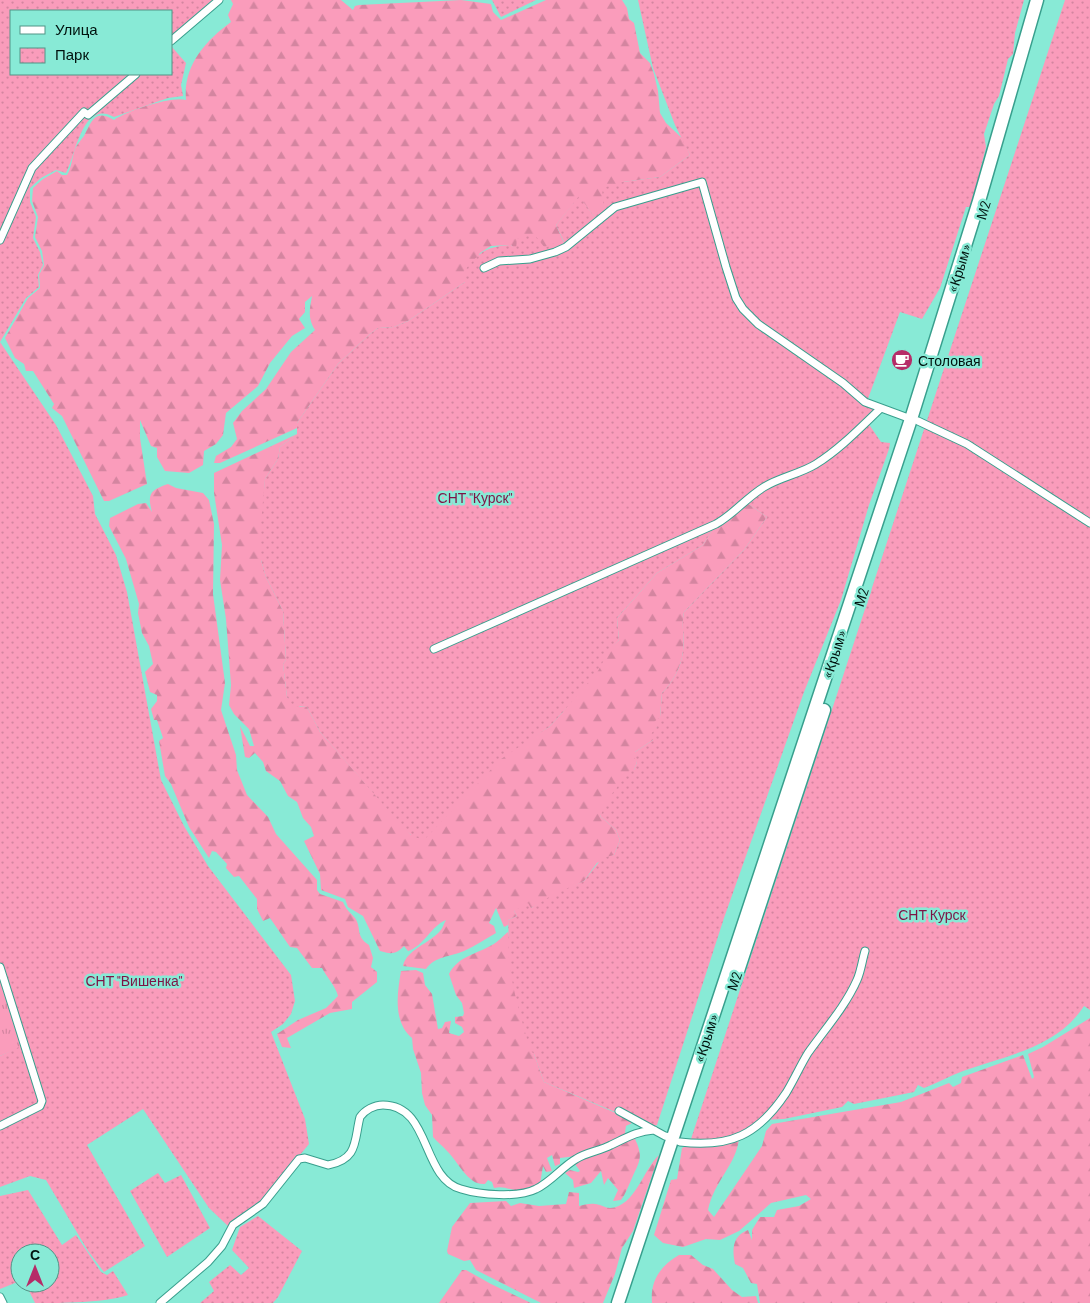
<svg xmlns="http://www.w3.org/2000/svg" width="1090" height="1303" font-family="Barlow,sans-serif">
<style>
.grass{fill:url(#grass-tufts)}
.forest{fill:url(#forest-firs)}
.park{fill:url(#park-dots)}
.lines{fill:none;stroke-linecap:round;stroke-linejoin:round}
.street-casing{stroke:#389f8d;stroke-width:9}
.highway-casing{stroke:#389f8d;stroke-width:15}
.street{stroke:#fff;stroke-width:7}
.highway{stroke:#fff;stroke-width:12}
.labels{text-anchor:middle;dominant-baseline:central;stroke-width:5;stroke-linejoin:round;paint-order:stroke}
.street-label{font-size:14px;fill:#00120e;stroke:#88ead6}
.poi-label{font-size:14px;fill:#00120e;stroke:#88ead6;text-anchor:start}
.park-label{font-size:14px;fill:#7d1445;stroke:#88ead6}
</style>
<defs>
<pattern id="grass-tufts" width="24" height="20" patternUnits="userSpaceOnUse" patternTransform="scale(1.25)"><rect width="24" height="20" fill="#fa9cbb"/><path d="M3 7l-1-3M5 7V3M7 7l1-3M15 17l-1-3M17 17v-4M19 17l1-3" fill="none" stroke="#d485a0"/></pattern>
<pattern id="forest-firs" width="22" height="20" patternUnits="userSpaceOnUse" patternTransform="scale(1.25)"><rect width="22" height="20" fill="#fa9cbb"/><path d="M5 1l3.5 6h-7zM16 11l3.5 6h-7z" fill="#d485a0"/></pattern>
<pattern id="park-dots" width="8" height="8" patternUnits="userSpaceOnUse" patternTransform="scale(1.25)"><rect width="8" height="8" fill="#fa9cbb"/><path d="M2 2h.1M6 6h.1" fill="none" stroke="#d485a0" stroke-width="1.8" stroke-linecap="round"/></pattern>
</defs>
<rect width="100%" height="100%" fill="#88ead6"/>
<path class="grass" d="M0,979L21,1047L0,1056Z"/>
<path class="forest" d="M231,0H341L353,10L355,6L359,5L461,0L491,4L493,12L501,20L546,0H622L627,8L629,19L634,23L640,53L650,63L654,74L658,91L660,113L666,123L683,139L690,155L660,177L623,182L604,207V212L596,219L579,197L556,225L565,245L557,248L516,250L511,245L491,246L480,253L465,282L408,321L394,327L378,328L370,334L338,364L297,423V428L220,463H214L216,456L231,447L237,439L233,423L242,411L266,389L291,352L315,330C307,317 310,308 312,296L305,302V312L299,319L305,328L292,336L270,363L258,386L226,413L223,435L216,444L204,451L203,465L189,473L165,471L157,457V448L151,446L140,420V438L147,484L109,501H104L62,416L52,408L54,404L33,371H26L24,364L15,358L5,338L28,298L40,288L39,275L44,265L42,251L35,237L38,217L32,201L33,188L43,179L57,171L62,175H67C72,166 72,157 75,149C77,144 81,140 84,136C92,120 95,109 114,120C127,111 171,96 186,100C183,66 205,41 231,22L228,15L233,4Z
M297,434L280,447L278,459L265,479L261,560L266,577L283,611L286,660L283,664L287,697L300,707H307L320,732L411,835L511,750L549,727L562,713L610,648L619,640L617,618L657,573L703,545L714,527L747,503L767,517L744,550L684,612C681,626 685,638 683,651C681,668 673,682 662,693L660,717L653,740L635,752L637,762L634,770L600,816L616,830L620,840L614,855L597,863L584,881L531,908L514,911L517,916L508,920V925L504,927L496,908L489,923L494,926L496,933C485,939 475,946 464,951C450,957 435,956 426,969L403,966C406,950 430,943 440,931C443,928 444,923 446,920C431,926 424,946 408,951L404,946C396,955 390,954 380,951L363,916L348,907L345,899L321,890L320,874L304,841L314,836L311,827L303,818L297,802L288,796L280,781L266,771L263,762L255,753L249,758L245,757L240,726L250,746H254L249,729L234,714L229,705L231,685L226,619L220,580L222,545L214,493V473Z
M168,484L176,488L203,493L209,500L214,524L213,594L225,683L221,710L236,755L237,770L247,795L268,817L276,834L317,880V890L320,894L343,902C346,910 350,912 355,918C362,928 355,936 369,945L373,958L371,967L377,972V982L352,1002V1009L330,1013L287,1038L291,1048L282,1047L277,1034L298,1020L326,1008L338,996C335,985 327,978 322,968H312L297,948L290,947L270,918L263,921L257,909V899L239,876L234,877L226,868L227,864L216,852L212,851L209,858L189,827L171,784L165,776L159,741L163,738L157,720H154L151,709L157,701V695L150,692L145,672L153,664L149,646L142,633L138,613L139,604L126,559L109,526L110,518L138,504L146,503L152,512C147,494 150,490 168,484Z
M508,932L534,1054L544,1082L632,1120V1123L626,1126L625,1132L628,1138L635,1139C644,1158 639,1162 632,1178C628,1187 626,1193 621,1200L613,1201L618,1190L608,1178L604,1185L601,1171L591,1183L574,1188L573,1180L565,1173L570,1170L578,1172L580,1171L575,1164L580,1160L576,1156L560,1158V1164L555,1166L552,1155L547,1158L552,1171L546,1172L543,1166L540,1184C533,1186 523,1191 515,1190C507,1189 503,1186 494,1188L492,1182L488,1180L485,1184C468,1186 458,1161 447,1151C443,1146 437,1142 433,1137L432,1115L425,1105L422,1093L421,1073L413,1049L412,1038C393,1022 397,994 401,971L416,970L423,973L425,985L432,994L438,1029L442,1028L445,1022L451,1021L449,1033L459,1036L464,1032L462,1027L455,1023V1017L463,1016L464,1013L462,1003L456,995L449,974C458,956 477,954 492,945C498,942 503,936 508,932Z
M1090,1018V1303H760L757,1284L751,1283L743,1268L735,1264C732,1250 732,1236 748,1230L752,1240V1230L760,1217H774L777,1210L799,1206L811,1199L806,1195L771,1203L739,1231L720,1240L706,1239L683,1247L663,1243L654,1235L671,1180L677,1179L682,1148L687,1146L715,1147L739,1139C736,1165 714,1181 708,1210L714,1217L762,1146L766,1131L772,1124L901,1102L949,1083L953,1087L961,1083L962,1077L1023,1055L1032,1079L1034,1077L1028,1054L1043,1047Z
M659,1155L633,1231L622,1248L615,1274L603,1303H541L476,1270L470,1260L464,1261L448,1254L447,1251L452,1227L470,1203L506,1201L511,1206L520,1203L539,1206L566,1204L569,1192L579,1193V1206C584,1205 590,1203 595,1204C600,1204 605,1208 610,1208C635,1207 644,1168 659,1155Z
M679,1255H691L703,1265L713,1269L732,1290L742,1297L756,1296L758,1303H652C650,1281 660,1266 679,1255Z
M462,1270H466L491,1284L531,1303H439Z"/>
<path class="park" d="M0,0H214L171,38V11H11V74H171V46L186,63L181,85L183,96L168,98L114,117C82,99 76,155 66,173L56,170L41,178L30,188V202L36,217L33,238L40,252L43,265L38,275L39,287L26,298L0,342L56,425L93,496L95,514L116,555L127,592L161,780L184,826L208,866L291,975L295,1001L291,1014L283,1024L271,1032L305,1119L309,1144L261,1202L228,1226L209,1208L143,1109L87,1145L145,1246L104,1272L88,1251L46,1180L30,1176L0,1187V1056L21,1046L0,979Z
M492,0H536L501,17Z
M638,0H1024L1015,33L1013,54L1008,59L999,96L994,104L984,134L986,147L971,207H966L940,288L922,319L900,312L866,404L876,411L868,423L881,442L890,443L889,449L869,505L841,600L804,692L724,918L657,1125L648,1129L620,1114L544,1082L534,1054L530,1050C522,1020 512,990 509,959C508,946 509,933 508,920L517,916L514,911L528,903L531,908L554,894L584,881L602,858L614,855L620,840L616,830L600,816L611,795L631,769L634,770L637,762L634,757L635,752L653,740L650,735L657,727L654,722L660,717L662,693C673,682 681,668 683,651C685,638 681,626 684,612L744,550L767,517L747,503L714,527L703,545L657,573L617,618L619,640L610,649L598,671L562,713L549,727L501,759L425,839C414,839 409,834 402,826L320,732L307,707L293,706L287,697L283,664L286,660L283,611L266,577L261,560L260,534L265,479L278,459L280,447L297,434V423L338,364L370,334L378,328L394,327L408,321L465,282L464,271C481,251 485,247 511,245L516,249L517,239L534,234L545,248L554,243L557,248L565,244L556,225L579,196L596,219L604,212L602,188L623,182L660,177L690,155L675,125L653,68Z
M1065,0H1090V1010L1084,1006C1057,1048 1007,1055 963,1071C950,1076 937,1083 924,1088L918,1085L914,1092L854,1104L848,1101L842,1107L784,1119L763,1120L751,1128L726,1139L690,1142Z
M158,1173L165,1183L181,1175L210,1228L167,1257L130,1191Z
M28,1190L62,1245L76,1235L101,1272L107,1275L113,1271L128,1295C102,1303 65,1303 35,1303L25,1283H50V1253H20V1281L0,1289V1196Z
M258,1216L302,1251L278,1297L273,1303H200L214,1291L209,1282L230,1265L241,1275L249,1268L232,1250L240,1227Z"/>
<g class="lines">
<g class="street-casing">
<path id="street" d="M171,41L219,0
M0,240L32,168L84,112L88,115L136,74
M484,268L499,261L530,259L555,252L566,247L615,207L702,182L726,267L736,298L743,309L758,324L843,383L865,402L911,419
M918,421L967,444L1090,523
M434,649L716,524C734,514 746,498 764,487C780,477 800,474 816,464C840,449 860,428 880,409
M0,967L42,1101L40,1106L0,1126
M619,1111L665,1136L673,1138
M680,1142C730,1148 758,1135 786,1093C794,1080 800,1066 808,1053C825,1029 845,1007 857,980C861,971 862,961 865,951
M0,1297L3,1303
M160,1303L208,1262L222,1246L233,1225L263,1204L299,1159L305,1158L328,1165C359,1159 354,1140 360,1117C365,1110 374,1105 383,1105C431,1105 421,1178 461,1189C480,1195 519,1198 536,1189C551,1182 562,1167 576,1159C587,1152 600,1151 611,1145C626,1138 637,1131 654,1130"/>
</g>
<g class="highway-casing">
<path id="highway" d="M734,983L824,710
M618,1303L911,419L979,201L1037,0"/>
</g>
<use href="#street" class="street"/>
<use href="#highway" class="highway"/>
</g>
<defs>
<g id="cafe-disc" transform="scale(1.125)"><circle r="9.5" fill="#b62c68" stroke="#88ead6"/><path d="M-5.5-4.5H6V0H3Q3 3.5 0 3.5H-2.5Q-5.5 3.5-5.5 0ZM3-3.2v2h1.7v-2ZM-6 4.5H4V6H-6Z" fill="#fff"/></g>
</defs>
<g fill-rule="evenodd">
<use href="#cafe-disc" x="902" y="360"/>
</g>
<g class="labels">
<g class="street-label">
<text transform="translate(983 210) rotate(-73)">М2</text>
<text transform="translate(959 268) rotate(-73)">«Крым»</text>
<text transform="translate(861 597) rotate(-72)">М2</text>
<text transform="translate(834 654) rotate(-72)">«Крым»</text>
<text transform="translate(734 981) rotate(-71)">М2</text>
<text transform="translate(706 1038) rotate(-72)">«Крым»</text>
</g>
<g class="poi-label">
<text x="918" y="360">Столовая</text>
</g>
<g class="park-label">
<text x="475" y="497">СНТ "Курск"</text>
<text x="932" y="914">СНТ Курск</text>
<text x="134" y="980">СНТ "Вишенка"</text>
</g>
</g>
<rect x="10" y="10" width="162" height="65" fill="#88ead6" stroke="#529486"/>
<rect x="20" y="26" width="25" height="8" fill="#ffffff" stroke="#529486"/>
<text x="55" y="35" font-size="15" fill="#00120e">Улица</text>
<rect x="20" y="48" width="25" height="15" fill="url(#park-dots)" stroke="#529486"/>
<text x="55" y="60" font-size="15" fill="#00120e">Парк</text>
<g transform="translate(35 1268)"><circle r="24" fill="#88ead6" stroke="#529486"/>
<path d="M0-4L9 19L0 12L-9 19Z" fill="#b62c68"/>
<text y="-8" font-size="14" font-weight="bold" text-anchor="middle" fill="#00120e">С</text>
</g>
</svg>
